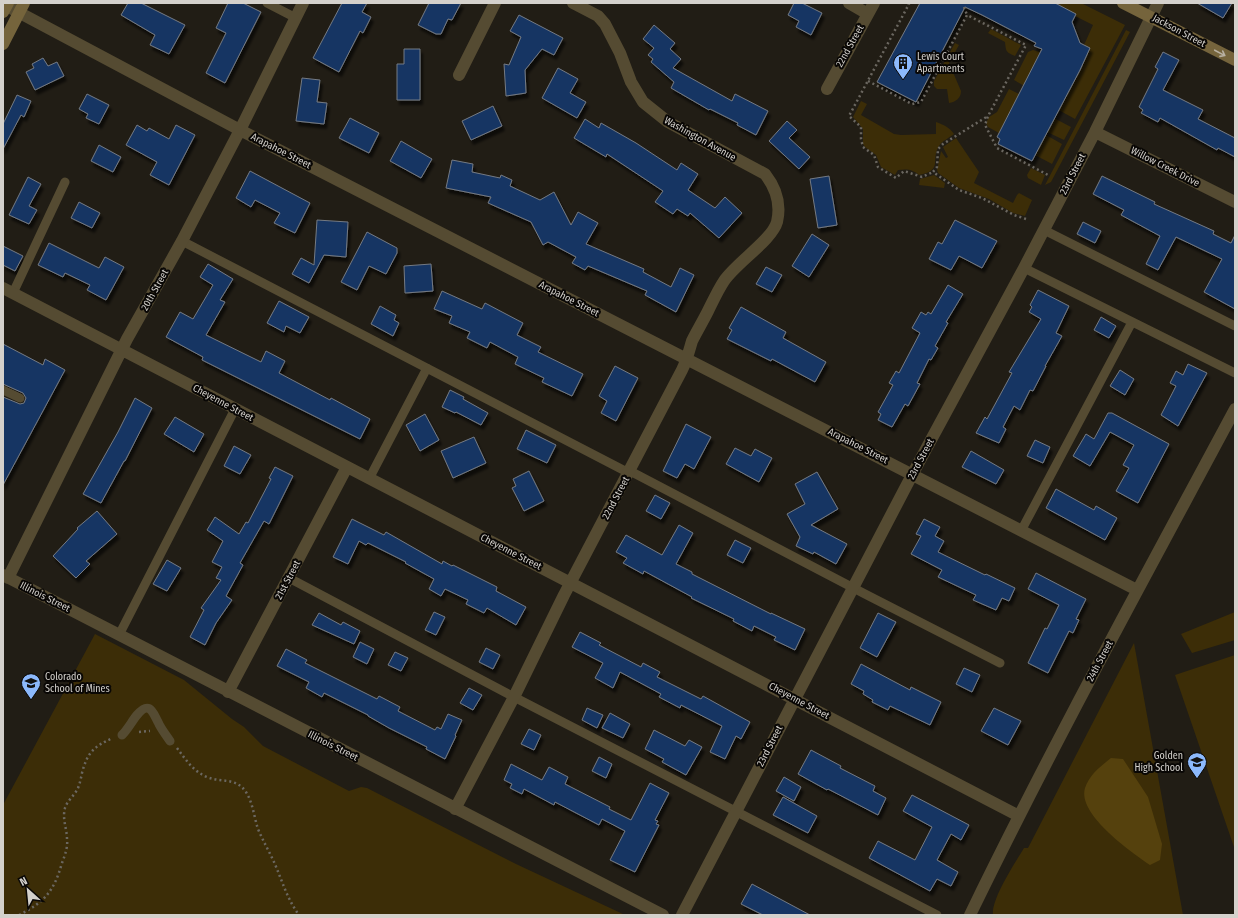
<svg xmlns="http://www.w3.org/2000/svg" width="1238" height="918" font-family="'Fira Sans Condensed',sans-serif">
<style>
.green{fill:#3c2d07}
.water{fill:#55410d}
.building{fill:#173664;stroke:#747a83;filter:url(#shadow)}
.lines{fill:none;stroke-linecap:round;stroke-linejoin:round}
.path{stroke:#6b6760;stroke-width:2.5;stroke-dasharray:2 3;stroke-linecap:butt}
.lane{stroke:#554b32;stroke-width:9}
.street{stroke:#554b32;stroke-width:12}
.secondary{stroke:#75643c;stroke-width:12}
.oneway{stroke:#b8b0a1}
.labels{text-anchor:middle;dominant-baseline:central;stroke-width:4;stroke-linejoin:round;paint-order:stroke}
.street-label{font-size:10px;fill:#d4d1cc;stroke:#090705}
.poi-label{font-size:10px;fill:#d4d1cc;stroke:#090705;text-anchor:start}
</style>
<defs>
<filter id="shadow"><feDropShadow dx="2.5" dy="4.5" stdDeviation="1" flood-color="#0009"/></filter>
</defs>
<rect width="100%" height="100%" fill="#211d15"/>
<path class="green" d="M1048,3H1081L1125,25L1075,119L1055,108L1090,48L1084,45L1093,25L1075,16L1076,14L1055,3Z
M991,29L1021,45L1015,56C1006,52 1006,52 1005,42L988,33Z
M1126,30L1130,32L1051,182L1045,185Z
M955,43L959,45L949,63L961,91C961,98 956,102 949,103L947,89H937L934,86V81Z
M1033,50L1040,52L1034,65L1038,67L1028,88L1014,80L1028,52Z
M1009,89L1019,94L999,133L988,127L986,123L989,117L997,112Z
M861,101L867,104L861,115L894,134L901,135L936,134V122C944,125 949,127 954,134C949,138 942,141 939,146C930,160 944,170 919,175C912,169 907,169 898,170L895,175L881,167L876,155L865,147L863,144V129L853,117Z
M1050,116L1071,127L1064,140L1047,132Z
M1046,135L1062,144L1052,164L1035,155L1043,140L1039,138Z
M956,138L979,172L974,183L1013,203L1017,195L1019,193L1032,200L1025,216L1013,213L989,199L959,188L938,173L937,170L941,151L946,158L948,157L943,147Z
M1031,168L1045,175L1041,185L1028,178L1027,175Z
M934,175L945,183L944,188L919,185L920,179Z
M1235,612V640L1192,653L1181,634Z
M95,634L184,680L232,719L244,727L263,746L349,791L361,787L367,788L516,864L625,915H3V805Z
M1134,643L1183,915H993C991,899 1015,863 1024,848H1028Z
M1235,655V850L1175,675Z"/>
<path class="water" d="M1111,758L1123,759L1148,797L1162,844L1160,860L1150,865C1131,852 1077,814 1085,788C1090,774 1100,767 1111,758Z"/>
<path class="building" d="M128,3H141L185,25L169,54L150,45L155,35L121,15Z
M228,3H243L261,12L225,83L206,73L226,33L216,28Z
M342,3H367L362,12L371,17L363,33L360,31L339,72L313,58Z
M429,3H461L452,20L448,19L441,34H436L418,25Z
M794,3H802L822,13L811,35L796,27L799,21L788,15Z
M920,3H1055L1076,14L1072,22L1080,43L1090,48L1080,70L1032,161L998,144L1000,139L997,137L1042,49L1034,46L1036,43L982,15L965,7L916,102L877,82Z
M1197,3H1232L1223,18Z
M519,15L563,38L554,55L542,49L525,70L526,93L506,96L504,64L509,65L521,37L510,31Z
M654,25L675,43L670,49L681,59L673,68L732,101L735,94L768,111L756,135L737,125L738,123L710,109L709,110L671,88L674,82L651,62L653,59L648,55L654,48L643,39Z
M404,49H420V100H397V64H404Z
M1163,52L1179,60L1163,90L1203,110L1198,119L1235,138V157L1218,148L1217,150L1160,118L1158,122L1141,113L1143,110L1139,107L1158,69L1155,67Z
M43,58L48,66L57,62L64,76L35,90L26,72L34,68L32,64Z
M558,68L578,79L570,93L586,102L577,118L542,98Z
M302,78L320,80L317,102L327,103L324,124L296,121Z
M87,94L109,105L99,124L86,118L88,114L79,109Z
M17,95L31,101L24,117L21,115L3,149V124Z
M493,106L502,126L471,140L462,121Z
M350,118L379,133L369,153L339,138Z
M585,119L599,128L601,123L636,143L677,170L681,163L698,174L688,190L715,208L725,197L742,213L719,238L690,213L688,216L677,209L673,214L655,202L663,191L607,154L606,157L574,138Z
M787,121L797,130L789,138L810,157L799,169L769,141Z
M137,125L147,131L149,128L169,139L176,125L195,135L169,185L150,175L157,162L126,145Z
M401,141L432,159L421,178L390,161Z
M99,145L121,157L113,172L91,161Z
M452,160L473,164L472,172L500,178L501,175L512,180L510,186L540,200L554,192L571,225L578,212L598,223L586,244L644,269L643,272L671,287L680,268L694,275L676,312L645,295L647,291L588,266L585,270L572,263L576,257L548,242L543,245L531,222L488,203L491,197L446,188Z
M250,171L310,203L295,233L274,223L280,213L255,200L251,207L236,198Z
M829,176L837,225L818,228L810,179Z
M1102,176L1155,202L1154,204L1214,231L1213,234L1231,243L1235,235V309L1204,292L1222,259L1176,237L1158,270L1146,264L1160,236L1121,215L1124,210L1093,194Z
M28,177L41,184L29,206L37,210L29,224L9,215Z
M79,202L100,213L92,228L71,218Z
M317,220L348,222L346,257L324,255L309,283L292,274L301,258L314,265Z
M955,220L997,241L982,268L959,256L951,270L929,259L938,242L942,244Z
M1083,222L1101,231L1095,243L1077,234Z
M367,232L397,248V253L386,274L369,266L357,290L341,282Z
M812,234L829,245L809,277L792,266Z
M49,243L99,268L105,257L124,267L106,300L87,290L90,285L65,273L63,277L38,265Z
M3,246L23,256L15,271L3,265Z
M208,264L233,279L220,300L225,302L206,335L261,362L266,351L285,361L279,373L330,400L331,398L370,419L360,439L202,360L203,357L166,337L180,312L193,319L213,285L200,277Z
M431,264L433,291L405,293L404,266Z
M766,267L782,275L772,292L756,284Z
M948,285L963,294L946,322L948,323L935,346L938,348L931,360L929,359L917,383L920,384L908,406L905,404L892,427L878,420L881,414L878,412L893,385L889,383L896,371L899,373L920,333L912,328L921,312L926,315L928,312L931,314Z
M1038,290L1069,306L1056,333L1062,336L1045,366H1046L1033,391L1030,390L1020,410L1014,406L1003,427L1006,429L999,443L976,433L985,417L987,419L1012,373L1009,372L1041,319L1029,312L1032,307L1030,305Z
M442,291L482,309L485,303L523,323L517,335L541,347L538,352L583,374L572,396L542,382L544,378L515,364L518,357L490,342L487,348L467,338L470,332L449,323L452,316L434,309Z
M279,301L309,317L300,333L286,326L284,332L267,323Z
M380,306L396,315L394,320L399,323L393,336L371,324Z
M741,307L786,332L783,338L826,362L815,382L772,359L771,361L727,339L732,330L729,328Z
M1101,317L1116,326L1109,338L1094,330Z
M3,344L43,365L45,359L65,370L3,485V397L20,404L24,403L26,398L23,393L3,384Z
M1188,364L1207,373L1178,426L1161,415L1176,386L1170,383L1176,371L1183,375Z
M615,366L638,378L616,421L601,413L607,401L599,396Z
M1120,370L1134,379L1125,395L1110,386Z
M450,390L464,397L463,399L488,413L481,425L456,412L455,413L442,407Z
M135,398L152,408L125,461H124L101,503L83,494L118,432Z
M1108,413H1112L1169,444L1138,503L1116,491L1129,468L1123,465L1134,445L1110,432L1090,466L1073,456L1086,434L1094,439Z
M425,414L439,440L420,451L406,425Z
M175,417L204,434L194,452L164,434Z
M686,424L711,437L694,469L685,464L677,478L663,471Z
M526,430L556,445L547,463L517,449Z
M474,437L486,463L453,478L441,451Z
M1035,440L1050,447L1043,463L1027,456Z
M234,446L251,455L240,474L224,466Z
M735,448L751,456L755,449L772,458L759,482L726,464Z
M971,451L1004,470L996,484L962,467Z
M275,467L293,476L269,524L264,521L240,563L243,565L226,596L232,600L216,623L205,645L190,637L204,610L201,608L221,580L216,578L222,567L212,562L223,541L207,530L215,517L239,534L246,522L248,523L271,479L269,478Z
M529,471L544,501L524,511L512,488L516,486L513,479Z
M817,472L838,509L811,525L847,544L836,564L814,552L813,554L796,546L800,537L787,514L805,504L795,484Z
M1056,489L1094,510L1096,506L1117,518L1105,540L1046,508Z
M655,495L670,503L661,519L646,511Z
M97,511L117,534L86,561L90,564L76,578L53,556L78,529L77,528Z
M352,519L384,535L386,532L442,564L443,561L452,566L453,565L497,587L496,591L526,607L516,625L487,608L484,613L466,604L468,600L445,589L441,596L429,589L434,579L405,563L406,562L368,543L366,545L359,541L348,564L333,557Z
M924,519L940,527L935,536L944,541L938,552L985,575L986,574L1015,588L1009,601L1002,598L996,610L973,600L976,595L938,577L942,570L911,554L921,536L916,534Z
M679,525L693,533L676,564L692,572V574L771,614V613L805,629L795,650L774,640L776,637L754,626L752,631L733,621L734,619L691,598L692,597L644,571L643,574L623,563L627,558L616,552L626,535L662,555Z
M735,540L751,548L743,563L727,555Z
M167,560L181,568L167,591L153,584Z
M1036,573L1086,599L1076,619L1079,620L1073,633L1069,631L1048,673L1028,663L1045,628L1047,629L1059,605L1028,589Z
M434,612L445,617L436,635L425,630Z
M319,613L341,625L343,622L360,631L354,644L312,625Z
M878,613L896,622L877,657L860,648Z
M580,632L601,643L599,645L641,667L643,663L660,672L657,677L701,699L703,696L750,722L741,739L736,736L725,759L710,752L722,726L681,705L680,708L659,697L661,694L620,672L613,688L595,678L603,663L572,647Z
M360,642L374,649L367,664L353,657Z
M486,648L500,655L493,669L479,662Z
M286,649L307,660L305,663L377,699L379,696L400,707L398,711L435,730L437,727L441,729L448,714L462,720L455,735L456,736L445,759L426,749L427,747L389,728L368,716V715L324,693L322,697L306,688L309,682L277,666Z
M395,652L408,658L401,671L388,665Z
M861,664L910,690L911,687L941,702L930,725L890,706L888,710L872,702L873,700L863,694L864,691L851,684Z
M964,668L980,675L972,692L956,684Z
M469,688L482,695L473,710L460,703Z
M587,708L603,715L597,728L582,720Z
M994,708L1021,721L1008,745L981,731Z
M610,713L630,724L623,738L602,728Z
M529,729L541,735L534,750L521,744Z
M654,730L685,746L689,740L702,747L686,775L662,762L664,759L645,749Z
M811,750L841,766L840,768L875,786L873,791L886,798L878,815L828,789L827,790L798,774Z
M599,757L612,764L606,778L592,771Z
M511,764L542,780L549,767L568,777L565,784L610,807L609,809L631,820L650,783L669,793L655,820L658,821L656,824L659,825L635,872L610,860L625,831L602,819L599,825L555,802L554,805L524,789L522,794L510,788L512,784L504,780Z
M784,777L801,787L794,801L776,791Z
M912,795L969,825L961,840L951,834L937,860L958,872L951,886L937,879L930,891L869,858L878,841L915,860L932,827L903,811Z
M783,797L817,816L808,833L773,815Z
M752,884L810,915H763L741,904Z"/>
<g class="lines">
<path class="path" d="M908,3L909,4L849,116L861,127V139L863,147L874,155L878,167L896,178L904,171L922,177L933,172
M964,7L967,15
M868,81L912,104L921,102L967,15L1026,45L988,116
M1026,219L1014,215L982,198L959,190L933,172L937,167L938,149L943,144L988,116L985,125L997,148L1048,175
M139,732L150,731
M177,748C186,760 193,771 207,777C221,783 236,777 246,792C253,803 254,817 258,829C263,841 269,851 274,862C282,880 287,899 299,915
M19,915C45,902 54,891 62,863C65,855 68,847 67,839C67,829 62,819 65,808C67,801 75,795 78,788C80,783 81,778 82,773C87,753 94,746 113,738"/>
<path class="lane" d="M267,3L296,18
M1044,230L1235,326
M182,241L629,473
M1024,268L1235,373
M13,293L65,182
M3,390L20,398
M630,471L865,594L1000,663
M369,479L427,368
M1021,531L1132,322
M289,578L514,697L937,915
M119,635L235,409
M122,735C128,729 132,721 137,715C150,700 153,713 158,722C161,729 166,735 170,741"/>
<path class="street" d="M849,3L868,14
M3,4L240,130L1137,590
M459,75L495,3
M827,89L874,3
M1095,132L1235,202
M3,288L1019,816
M3,575L663,915
M8,578L127,339L182,241L240,130L303,3
M228,692L347,467
M455,809L514,697L564,595L682,370C687,360 689,351 692,341C697,331 703,321 708,311C713,301 718,290 724,281C736,263 772,240 777,222C781,205 776,188 765,174L668,122L643,102L631,82L620,53L605,24L598,16L573,3
M682,915L912,475L1024,268L1095,132L1158,3
M970,915C1053,744 1145,577 1235,409"/>
<path class="secondary" d="M1123,3L1235,60
M3,12L8,3
M3,44L24,3"/>
</g>
<defs><path id="oneway-shaft" d="M-6 0H5M1.5-3L5.5 0L1.5 3" fill="none" stroke-width="1.6" stroke-linecap="round" stroke-linejoin="round"/></defs>
<use class="oneway" href="#oneway-shaft" transform="translate(1220 53) rotate(28)"/>
<defs>
<g id="building-pin" transform="scale(1)"><path d="M0 17L-7.5 6A9.5 9.5 0 1 1 7.5 6Z" fill="#8cb9fc" stroke="#090705"/><path d="M-4-6H4V6H1V3H-1V6H-4ZM-2.5-4.3h1.7v1.8h-1.7ZM.8-4.3h1.7v1.8H.8ZM-2.5-1h1.7V.8h-1.7ZM.8-1h1.7V.8H.8Z" fill="#111"/></g>
<g id="university-pin" transform="scale(1)"><path d="M0 17L-7.5 6A9.5 9.5 0 1 1 7.5 6Z" fill="#8cb9fc" stroke="#090705"/><path d="M0-5L7-2L0 1L-7-2ZM-4 1L0 2.5L4 1V4Q0 6-4 4Z" fill="#111"/></g>
<g id="school-pin" transform="scale(1)"><path d="M0 17L-7.5 6A9.5 9.5 0 1 1 7.5 6Z" fill="#8cb9fc" stroke="#090705"/><path d="M0-5L7-2L0 1L-7-2ZM-4 1L0 2.5L4 1V4Q0 6-4 4Z" fill="#111"/></g>
</defs>
<g fill-rule="evenodd">
<use href="#building-pin" x="903" y="63"/>
<use href="#university-pin" x="31" y="683"/>
<use href="#school-pin" x="1197" y="762"/>
</g>
<g class="labels">
<g class="street-label">
<text transform="translate(1179 31) rotate(28)">Jackson Street</text>
<text transform="translate(850 46) rotate(-61)">22nd Street</text>
<text transform="translate(700 139) rotate(29)">Washington Avenue</text>
<text transform="translate(281 151) rotate(27)">Arapahoe Street</text>
<text transform="translate(1165 167) rotate(27)">Willow Creek Drive</text>
<text transform="translate(1073 174) rotate(-63)">23rd Street</text>
<text transform="translate(155 290) rotate(-61)">20th Street</text>
<text transform="translate(569 299) rotate(27)">Arapahoe Street</text>
<text transform="translate(223 403) rotate(28)">Cheyenne Street</text>
<text transform="translate(858 446) rotate(27)">Arapahoe Street</text>
<text transform="translate(921 459) rotate(-62)">23rd Street</text>
<text transform="translate(616 498) rotate(-62)">22nd Street</text>
<text transform="translate(511 552) rotate(27)">Cheyenne Street</text>
<text transform="translate(288 580) rotate(-62)">21st Street</text>
<text transform="translate(45 597) rotate(27)">Illinois Street</text>
<text transform="translate(1100 661) rotate(-62)">24th Street</text>
<text transform="translate(799 701) rotate(28)">Cheyenne Street</text>
<text transform="translate(333 746) rotate(27)">Illinois Street</text>
<text transform="translate(770 746) rotate(-63)">23rd Street</text>
</g>
<g class="poi-label">
<text x="917" y="57">Lewis Court<tspan x="917" dy="12">Apartments</tspan></text>
<text x="45" y="677">Colorado<tspan x="45" dy="12">School of Mines</tspan></text>
<text x="1183" y="756" text-anchor="end">Golden<tspan x="1183" dy="12">High School</tspan></text>
</g>
</g>
<rect width="1238" height="918" fill="none" stroke="#d4d1cc" stroke-width="8"/>
<g transform="translate(28 890) rotate(333)" stroke="#090705" stroke-width="3" paint-order="stroke">
<path d="M0-3L7 15L0 10L-7 15Z" fill="#d4d1cc"/>
<text y="-6" font-size="11" font-weight="bold" text-anchor="middle" fill="#d4d1cc">N</text>
</g>
</svg>
